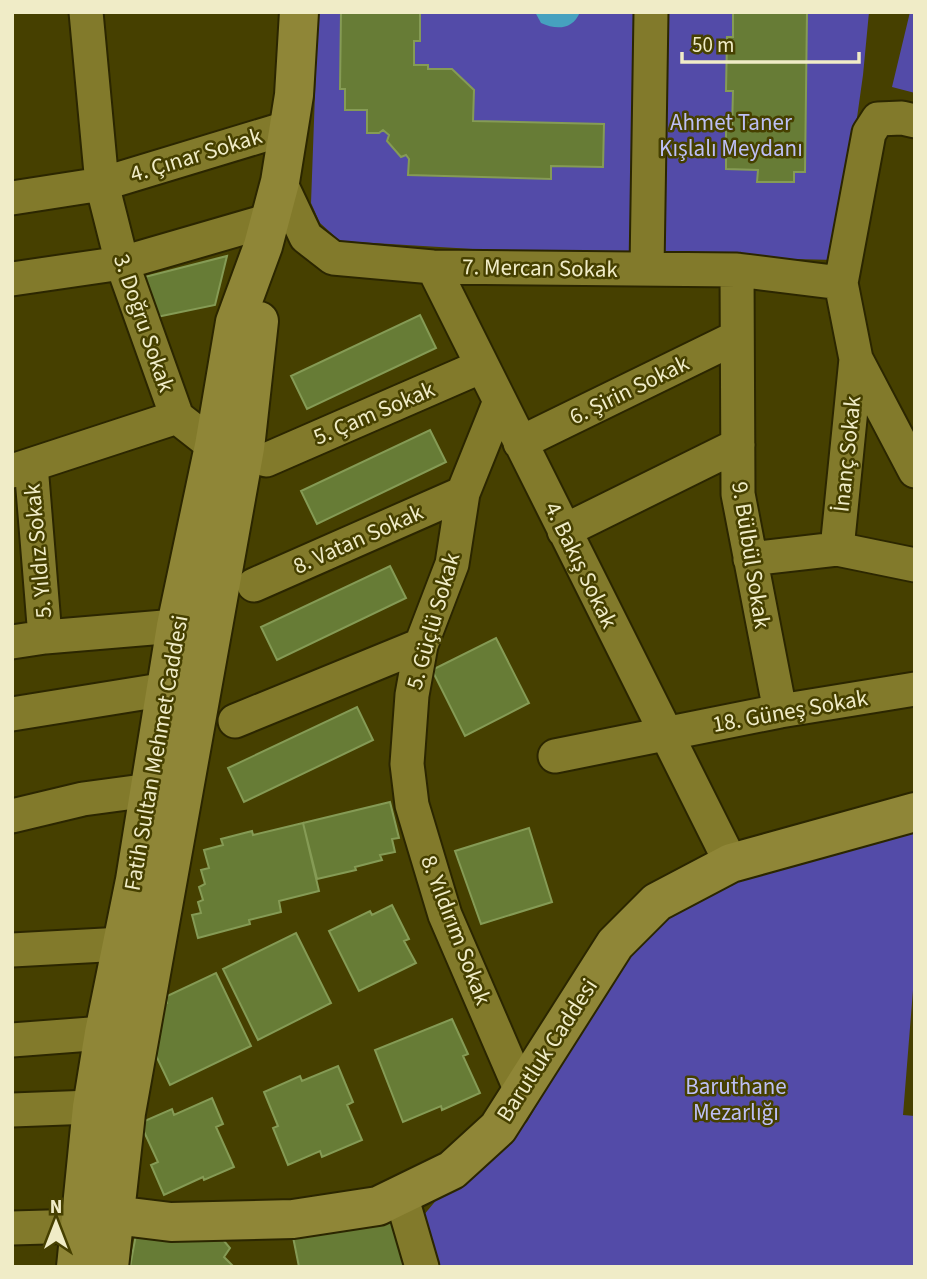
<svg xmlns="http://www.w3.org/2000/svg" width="927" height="1279" font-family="'Source Sans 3',sans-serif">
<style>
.green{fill:#534ba8}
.water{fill:#46a1bf}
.building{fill:#677c36;stroke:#859b55;stroke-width:2}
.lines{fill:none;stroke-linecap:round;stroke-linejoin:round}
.minor-casing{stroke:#2b2600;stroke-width:37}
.major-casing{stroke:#2b2600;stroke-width:42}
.minor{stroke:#827a2b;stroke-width:33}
.major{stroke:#8f8637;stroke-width:38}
.labels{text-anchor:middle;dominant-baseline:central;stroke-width:5;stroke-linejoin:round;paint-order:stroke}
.park-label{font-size:23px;fill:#bdbff5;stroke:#464000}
.street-label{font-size:23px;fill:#f0ecc7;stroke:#464000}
</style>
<rect width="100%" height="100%" fill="#464000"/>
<path class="green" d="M318,12H869L863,75L837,260L540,253L340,241L320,223L311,203Z
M910,12H915V93L892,87Z
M915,820V965L903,1115L915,1116V1267H438L423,1216L459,1173L527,1122L634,940L737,869Z"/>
<path class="water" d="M535,12H580C573,30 556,30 541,23Z"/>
<path class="building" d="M341,12H420V41H414V65H428V69H452L474,90L473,121L604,124L603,167L551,166V179L408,175L409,159L406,155L401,157L387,141L389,135L383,130L379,133H367V110H345V89H340Z
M733,12H807L805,172H794V182H757L758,170L726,169V128H732L733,91H726L727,37H733Z
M227,256L215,305L147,319L137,279Z
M420,315L436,348L307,409L291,376Z
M430,430L446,462L317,524L301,491Z
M390,566L406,598L277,660L261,627Z
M496,638L529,703L465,736L432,670Z
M357,707L373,740L244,802L228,768Z
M390,802L399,838L392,839L395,852L380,855L382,860L355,867L356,870L317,879L303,823Z
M303,823L319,891L279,901L281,912L249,920L250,924L198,938L192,915L201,913L198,902L203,900L199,887L205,884L201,870L209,868L204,850L223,845L221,839L252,831L253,835Z
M529,828L552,902L481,924L455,851Z
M392,905L409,939L404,941L416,963L359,991L329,931L370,911L372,915Z
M296,933L331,1003L258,1040L223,969Z
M216,973L251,1046L170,1085L151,1045L156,1008L167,1003L165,997Z
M452,1019L468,1054L463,1056L480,1093L442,1110L441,1106L403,1122L375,1050Z
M338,1066L353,1102L347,1105L362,1140L322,1157L320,1151L288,1165L273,1128L278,1126L264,1092L300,1076L302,1081Z
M212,1098L223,1124L216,1127L234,1167L204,1180L203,1177L164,1195L151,1165L158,1162L140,1123L172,1109L174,1115Z
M398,1211L410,1267H299L292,1232Z
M137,1229L227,1232L224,1241L230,1248L224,1257L234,1267H130Z"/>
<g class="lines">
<g class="minor-casing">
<path id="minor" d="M86,12L102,184L122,263L177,417L214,446
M915,121L902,118L878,119L869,133L841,283L856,359L915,471
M280,182L306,237L333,258L433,267L737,270L841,283
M12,198L102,184L290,127
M433,267L731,863
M647,269L651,12
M737,270L738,494L780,711
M12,279L122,263L270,220
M500,401L463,493L452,564L421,645L412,695L407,764L412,805L445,915L521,1091
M520,443L737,337
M266,460L482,366
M31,465L45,637
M12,471L177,417
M564,531L738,445
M837,549L856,359
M750,559L837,549L915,565
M254,585L463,493
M12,642L45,637L176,626
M12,714L167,689
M235,721L421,645
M555,756L780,711L915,689
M12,816L83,799L150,790
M12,950L123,944
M12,1040L104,1033
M12,1110L92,1107
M401,1195L422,1267
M12,1228L81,1226"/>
</g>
<g class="major-casing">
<path id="major" d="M114,1215L171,1222L293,1219L378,1206L452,1170L498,1128L615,944L657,902L731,863L915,812
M76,1267L92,1107L104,1033L135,880L176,626L214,446L235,322L263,246L280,182L294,95L299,12
M109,1267L126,1113L245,448L259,321"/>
</g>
<use href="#minor" class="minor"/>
<use href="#major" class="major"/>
</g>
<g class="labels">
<g class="park-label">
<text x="731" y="122">Ahmet Taner<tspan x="731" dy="26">Kışlalı Meydanı</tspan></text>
<text x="736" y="1086">Baruthane<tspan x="736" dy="26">Mezarlığı</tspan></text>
</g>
<g class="street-label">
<text transform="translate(196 155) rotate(-17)">4. Çınar Sokak</text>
<text transform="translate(540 268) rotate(1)">7. Mercan Sokak</text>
<text transform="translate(144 323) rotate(71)">3. Doğru Sokak</text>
<text transform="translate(629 390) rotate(-26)">6. Şirin Sokak</text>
<text transform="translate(374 413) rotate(-23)">5. Çam Sokak</text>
<text transform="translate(847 454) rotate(-84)">İnanç Sokak</text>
<text transform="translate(358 539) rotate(-24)">8. Vatan Sokak</text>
<text transform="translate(38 551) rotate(-95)">5. Yıldız Sokak</text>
<text transform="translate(751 555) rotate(81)">9. Bülbül Sokak</text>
<text transform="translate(581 565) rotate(64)">4. Bakış Sokak</text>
<text transform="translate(433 621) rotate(-74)">5. Güçlü Sokak</text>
<text transform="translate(790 711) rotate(-10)">18. Güneş Sokak</text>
<text transform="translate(156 753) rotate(-80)">Fatih Sultan Mehmet Caddesi</text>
<text transform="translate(456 930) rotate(69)">8. Yıldırım Sokak</text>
<text transform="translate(547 1050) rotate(-57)">Barutluk Caddesi</text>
</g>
</g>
<rect width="927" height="1279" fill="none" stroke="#f0ecc7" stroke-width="28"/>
<g transform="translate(56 1223)" stroke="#464000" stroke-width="5" paint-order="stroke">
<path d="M0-5L12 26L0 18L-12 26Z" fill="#f0ecc7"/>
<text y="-10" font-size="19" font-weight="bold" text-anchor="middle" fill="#f0ecc7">N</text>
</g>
<path d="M682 52v10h177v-10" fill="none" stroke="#f0ecc7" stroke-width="3.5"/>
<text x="692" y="52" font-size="21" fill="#f0ecc7" stroke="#464000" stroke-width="5" paint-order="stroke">50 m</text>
</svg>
